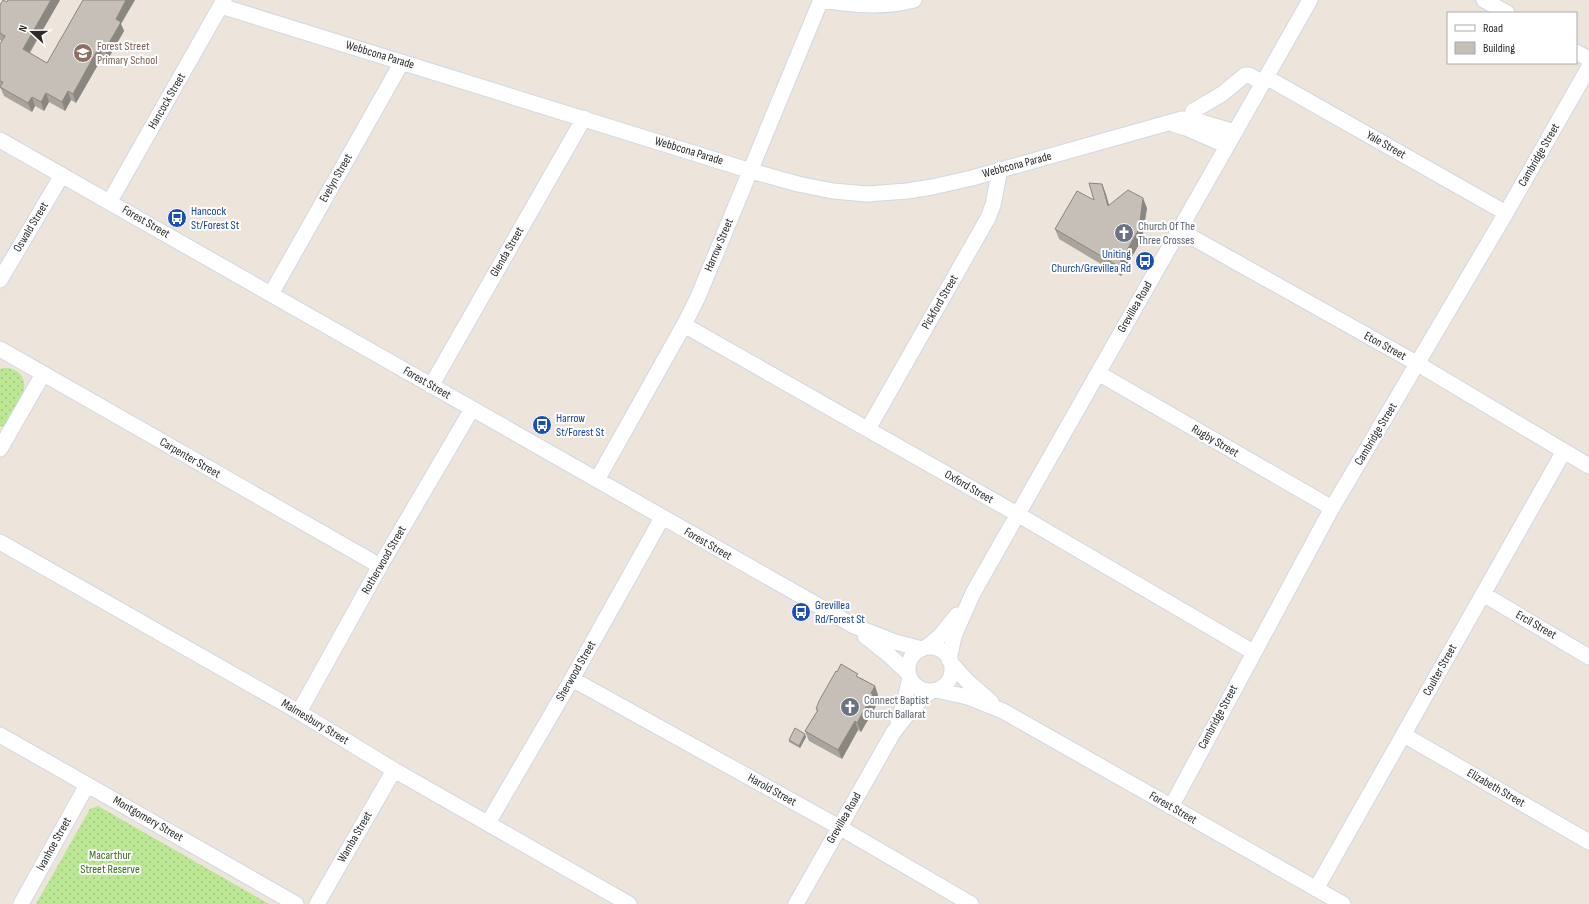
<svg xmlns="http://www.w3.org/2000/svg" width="1589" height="904" font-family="'Sofia Sans Condensed',sans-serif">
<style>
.grass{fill:url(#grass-dots)}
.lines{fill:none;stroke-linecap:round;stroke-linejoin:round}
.minor-casing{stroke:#d1d7e4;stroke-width:17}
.minor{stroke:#fff;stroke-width:15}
.wall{fill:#a9a49d}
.shaded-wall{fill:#8a8680}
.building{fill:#c5bfb7;stroke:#8a8680}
.labels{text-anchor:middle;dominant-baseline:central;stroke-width:4;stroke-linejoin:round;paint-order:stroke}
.education-label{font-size:12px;fill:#785e54;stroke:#fff;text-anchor:start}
.street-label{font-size:12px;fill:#2a2a2a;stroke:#fff}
.transit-label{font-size:12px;fill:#164399;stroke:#fff;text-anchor:start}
.worship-label{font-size:12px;fill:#5b616d;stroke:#fff;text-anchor:start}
.park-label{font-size:12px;fill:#326c16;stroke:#fff}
</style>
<defs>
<pattern id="grass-dots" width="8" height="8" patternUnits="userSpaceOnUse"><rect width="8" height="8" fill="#bbe795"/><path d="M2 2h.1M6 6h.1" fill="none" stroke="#a1c681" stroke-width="1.8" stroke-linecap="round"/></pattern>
</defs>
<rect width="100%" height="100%" fill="#ede4dc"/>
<path class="grass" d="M3,368C10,368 16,369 20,374C33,389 13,411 6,425L0,427V369Z
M98,806L269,904H36L90,809Z"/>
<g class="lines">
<g class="minor-casing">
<path id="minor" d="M823,0C854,5 883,8 914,0
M1484,0L1507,13
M221,6L751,171L798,184L833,191L867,194L907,191L932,187L972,178L1182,119L1194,120L1235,132
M1576,52L1589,59
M1266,77L1506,213
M1193,111L1222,94L1245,75H1249L1263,83
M1173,124L1186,128L1227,146
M0,140L854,626L895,642L922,649
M110,201L224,0
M1179,230L1418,364L1589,466
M0,280L62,175
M271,294L402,62
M684,325L1017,514L1253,652
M0,349L380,566
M1098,373L1332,508
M431,386L584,118
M868,429L988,218L993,205L1000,169
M0,449L43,374
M597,480L684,325L698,297L821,0
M0,542L299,712L394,770L629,904
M1483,594L1589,657
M865,636L889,655L908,673
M927,647L940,636L957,615
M908 669a22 22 0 1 1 44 0a22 22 0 1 1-44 0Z
M949,660L954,636L973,593L1310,0
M951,663L967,681L991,702
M572,679L839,827L971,904
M936,690L968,697L1003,711L1343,904
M299,712L380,566L472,409
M898,721L904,703L910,678
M0,735L296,904
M1404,735L1589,842
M1171,807L1332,508L1506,213L1589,67
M488,823L572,679L662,518
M1316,889L1564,451
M21,904L87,785
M317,904L394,770
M796,904L893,733L914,706L931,691"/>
</g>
<use href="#minor" class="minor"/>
</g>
<path class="wall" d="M8,0H60L30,53L47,63L121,24L124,31L108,59L103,56L76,103L71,100L65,111L49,102L44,111L35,106L32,112L4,96L1,89L0,88V44L2,41L0,40V5L7,2Z
M1102,184L1109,205L1147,208L1142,239L1121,276L1059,239L1055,229L1094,200Z
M859,677L875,686L878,695L875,701L877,704L861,732L858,730L842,759L809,741L805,731L817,711L816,709Z
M806,737L800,748L789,742V740Z"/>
<path class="shaded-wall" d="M51,0H60L26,58L23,49Z
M126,0H135L121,24L124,31L108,59L105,50L116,19Z
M99,47L103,56L76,103L73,94Z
M68,91L71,100L65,111L62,102Z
M46,93L49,102L44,111L41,102Z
M32,97L35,106L32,112L28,103Z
M1102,184L1106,194L1112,216L1108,206Z
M1143,198L1147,208L1142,239L1121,276L1118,266Z
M875,686L878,695L875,701L877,704L861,732L857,723L871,693Z
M855,721L858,730L842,759L838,750Z
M805,734L806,737L800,748L799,746Z"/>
<path class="building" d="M3,0L7,2L8,0H51L23,49L47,63L83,0H126L116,19L121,22L105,50L99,47L73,94L68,91L62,102L46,93L41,102L32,97L28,103L0,87L3,82L0,81V44L5,36L0,33V5Z
M1089,183L1102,184L1108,206L1128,190L1143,198L1139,229L1118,266L1055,229L1077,191L1094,200Z
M841,664L858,674L856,676L875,686L871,693L873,695L863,712L857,723L855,721L838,750L805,731L818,710L816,709L819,701L836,671L837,672Z
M795,728L805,734L799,746L789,740Z"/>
<defs>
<g id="school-disc" transform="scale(1)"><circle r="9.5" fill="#8d6e63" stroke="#fff"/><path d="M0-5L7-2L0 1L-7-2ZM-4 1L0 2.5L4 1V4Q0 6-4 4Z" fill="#fff"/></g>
<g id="bus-disc" transform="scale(1)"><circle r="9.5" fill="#1a4fb4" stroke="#fff"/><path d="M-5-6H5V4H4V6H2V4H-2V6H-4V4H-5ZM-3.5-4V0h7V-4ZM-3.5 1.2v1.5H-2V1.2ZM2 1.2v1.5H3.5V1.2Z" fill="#fff"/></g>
<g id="church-disc" transform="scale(1)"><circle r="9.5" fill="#6b7280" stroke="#fff"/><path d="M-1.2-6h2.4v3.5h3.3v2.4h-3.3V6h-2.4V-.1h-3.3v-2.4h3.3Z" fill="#fff"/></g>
</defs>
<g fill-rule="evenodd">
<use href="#school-disc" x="83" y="53"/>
<use href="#bus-disc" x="177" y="218"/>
<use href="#church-disc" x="1124" y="233"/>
<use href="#bus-disc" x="1145" y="261"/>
<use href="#bus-disc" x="542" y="425"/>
<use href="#bus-disc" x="801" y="612"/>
<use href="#church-disc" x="850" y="707"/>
</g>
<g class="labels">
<g class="education-label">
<text x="97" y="46">Forest Street<tspan x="97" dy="14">Primary School</tspan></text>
</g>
<g class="street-label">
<text transform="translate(380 55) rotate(17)">Webbcona Parade</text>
<text transform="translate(167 101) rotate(-60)">Hancock Street</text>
<text transform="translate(1386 145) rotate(30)">Yale Street</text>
<text transform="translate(689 151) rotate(17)">Webbcona Parade</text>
<text transform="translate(1539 155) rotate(-60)">Cambridge Street</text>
<text transform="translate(1017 165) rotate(-15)">Webbcona Parade</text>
<text transform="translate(336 178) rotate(-60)">Evelyn Street</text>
<text transform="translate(146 222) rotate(30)">Forest Street</text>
<text transform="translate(31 227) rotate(-59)">Oswald Street</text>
<text transform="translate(719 245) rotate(-67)">Harrow Street</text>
<text transform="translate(507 252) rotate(-60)">Glenda Street</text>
<text transform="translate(940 302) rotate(-60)">Pickford Street</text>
<text transform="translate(1135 307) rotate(-60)">Grevillea Road</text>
<text transform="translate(1385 346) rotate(29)">Eton Street</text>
<text transform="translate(427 383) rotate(30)">Forest Street</text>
<text transform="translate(1376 434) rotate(-59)">Cambridge Street</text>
<text transform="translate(1215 441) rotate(30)">Rugby Street</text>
<text transform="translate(190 458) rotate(30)">Carpenter Street</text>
<text transform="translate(969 487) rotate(30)">Oxford Street</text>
<text transform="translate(708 544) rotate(30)">Forest Street</text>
<text transform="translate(384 560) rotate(-60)">Rotherwood Street</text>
<text transform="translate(1536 625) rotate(30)">Ercil Street</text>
<text transform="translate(1440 670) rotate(-61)">Coulter Street</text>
<text transform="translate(576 671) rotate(-60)">Sherwood Street</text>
<text transform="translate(1218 717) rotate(-62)">Cambridge Street</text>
<text transform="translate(315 722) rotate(31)">Malmesbury Street</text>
<text transform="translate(1496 788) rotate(30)">Elizabeth Street</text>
<text transform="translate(772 790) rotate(29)">Harold Street</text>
<text transform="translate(1173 808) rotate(30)">Forest Street</text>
<text transform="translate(844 818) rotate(-60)">Grevillea Road</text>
<text transform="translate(148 819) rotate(30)">Montgomery Street</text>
<text transform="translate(355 837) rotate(-60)">Wamba Street</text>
<text transform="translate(54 844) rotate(-61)">Ivanhoe Street</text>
</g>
<g class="transit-label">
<text x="191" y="211">Hancock<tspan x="191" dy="14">St/Forest St</tspan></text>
<text x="1131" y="254" text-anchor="end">Uniting<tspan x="1131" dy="14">Church/Grevillea Rd</tspan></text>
<text x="556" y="418">Harrow<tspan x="556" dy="14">St/Forest St</tspan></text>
<text x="815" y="605">Grevillea<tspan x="815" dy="14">Rd/Forest St</tspan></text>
</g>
<g class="worship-label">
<text x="1138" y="226">Church Of The<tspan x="1138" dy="14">Three Crosses</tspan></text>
<text x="864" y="700">Connect Baptist<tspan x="864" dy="14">Church Ballarat</tspan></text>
</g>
<g class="park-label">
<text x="110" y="855">Macarthur<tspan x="110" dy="14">Street Reserve</tspan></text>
</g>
</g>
<rect x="1447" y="12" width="130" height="52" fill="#ffffff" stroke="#aaaaaa"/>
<rect x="1455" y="25" width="20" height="6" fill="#ffffff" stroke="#aaaaaa"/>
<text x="1483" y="32" font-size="12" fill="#2a2a2a">Road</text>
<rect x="1455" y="42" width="20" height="12" fill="#c5bfb7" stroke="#aaaaaa"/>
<text x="1483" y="52" font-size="12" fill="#2a2a2a">Building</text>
<g transform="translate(32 32) rotate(291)" stroke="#ffffff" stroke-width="3" paint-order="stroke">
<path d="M0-3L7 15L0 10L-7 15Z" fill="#2a2a2a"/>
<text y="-6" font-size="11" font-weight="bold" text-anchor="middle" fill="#2a2a2a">N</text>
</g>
</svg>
